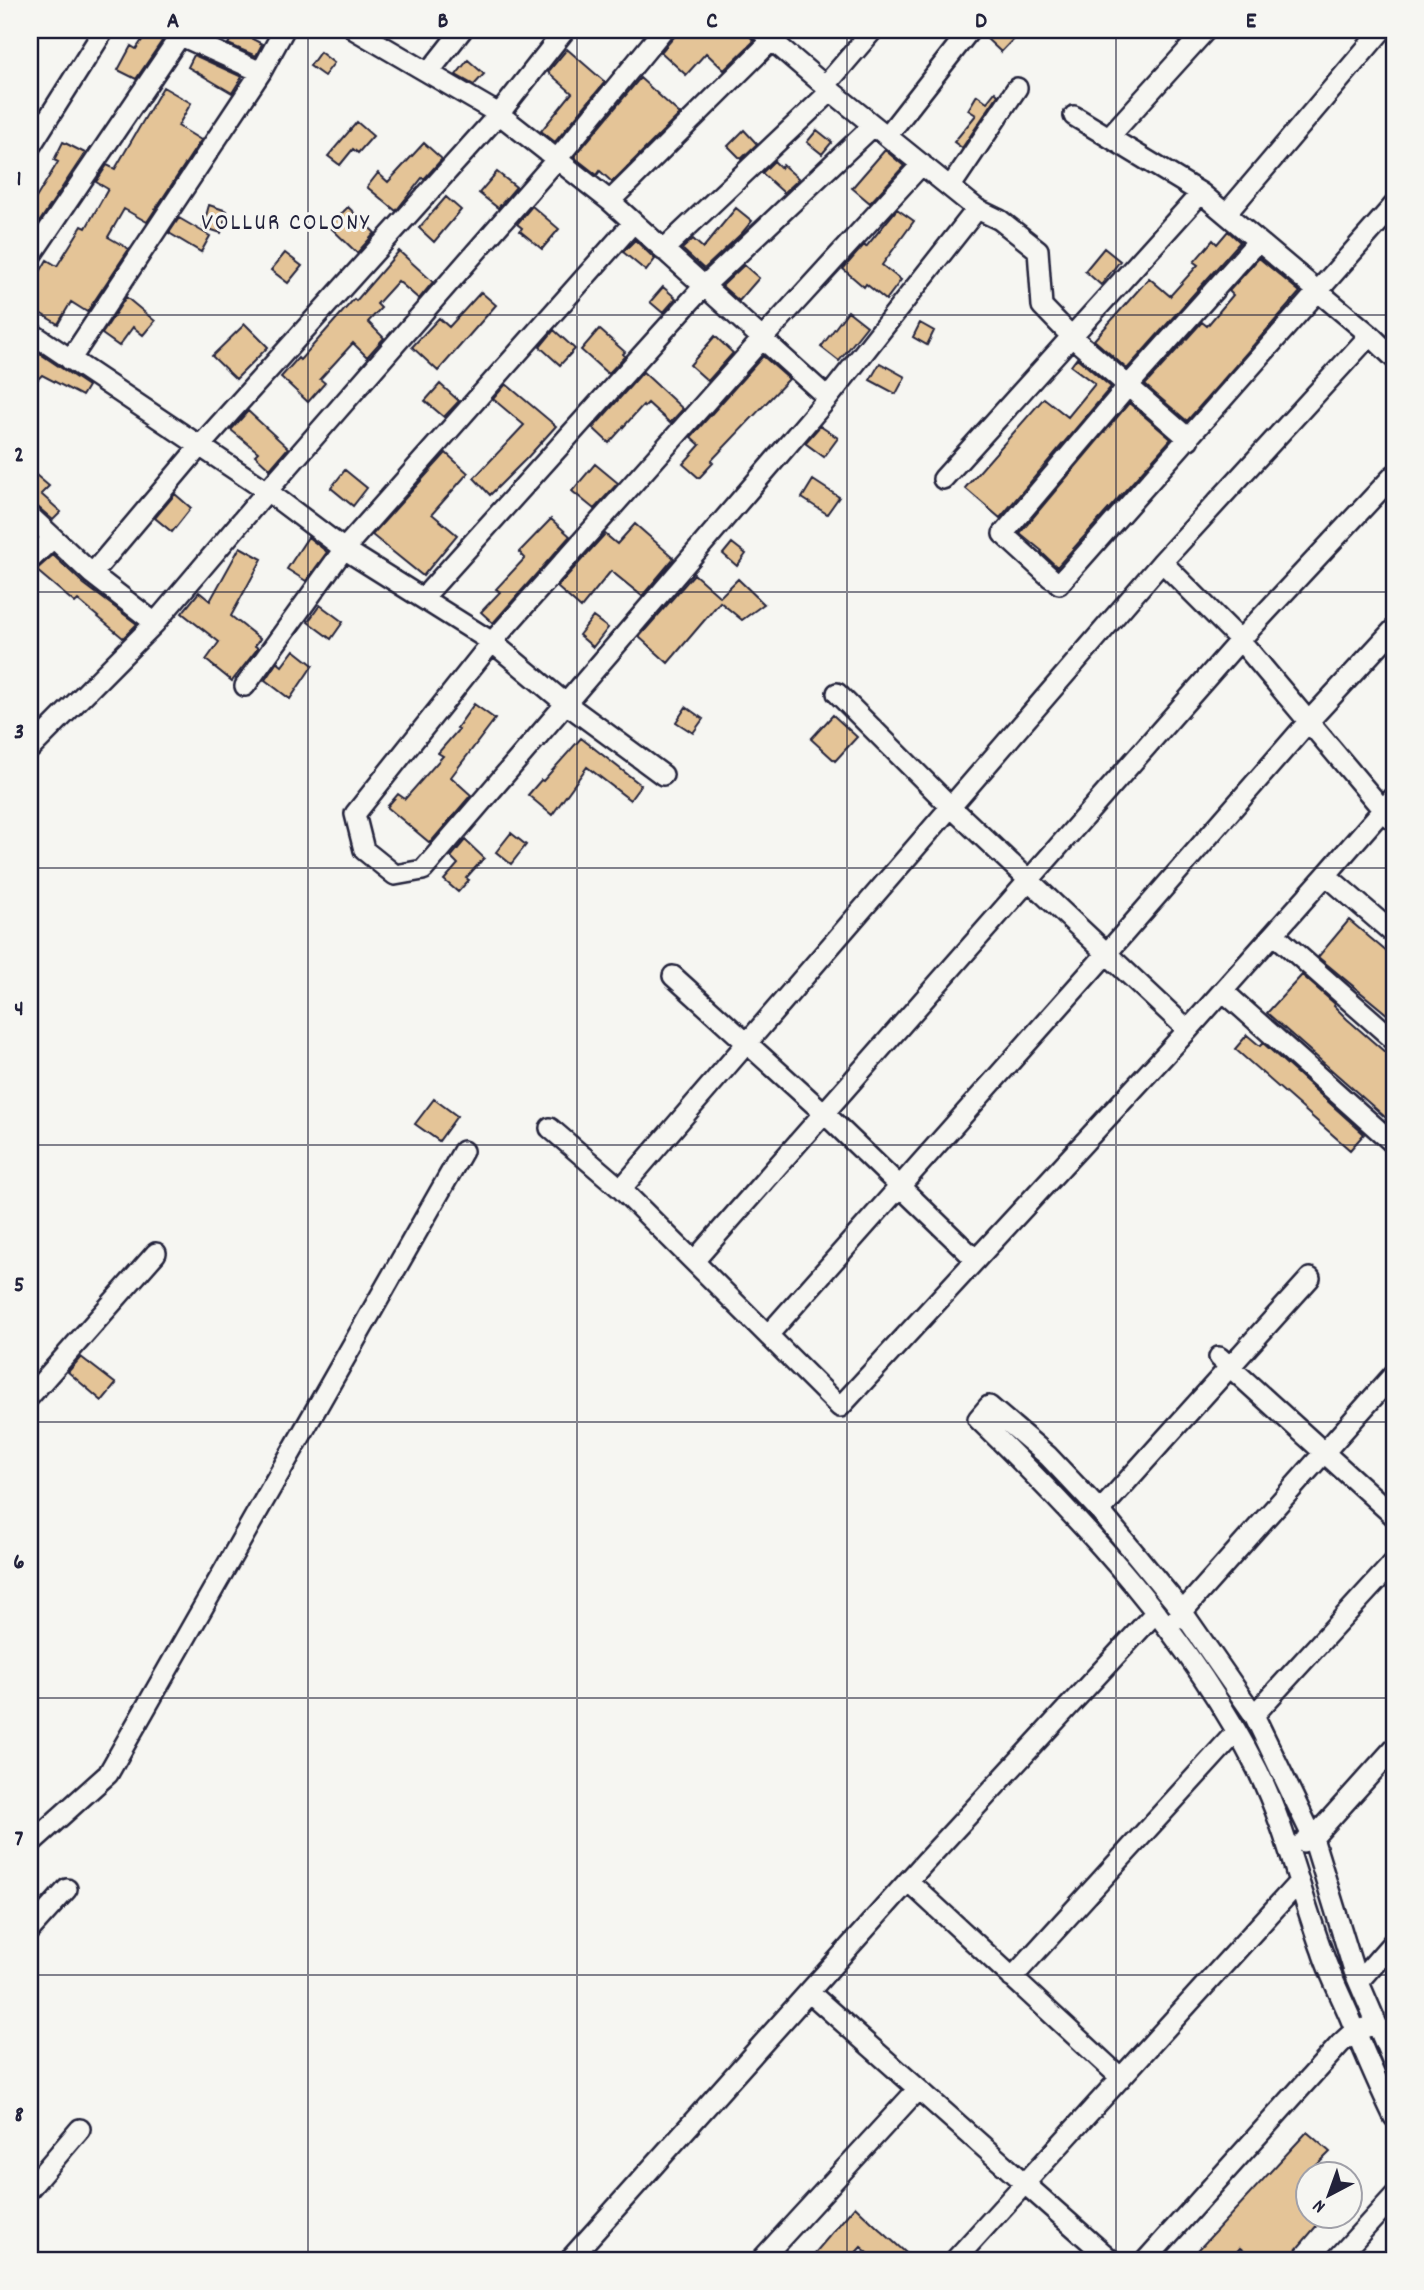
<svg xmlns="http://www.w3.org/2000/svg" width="1424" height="2290" font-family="Dekko,sans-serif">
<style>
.building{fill:#e4c497;stroke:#22223b;stroke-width:2}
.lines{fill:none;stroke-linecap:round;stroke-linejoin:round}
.minor-casing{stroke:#22223b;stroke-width:24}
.minor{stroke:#f6f6f2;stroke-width:19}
.grid{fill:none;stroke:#22223b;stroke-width:2;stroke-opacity:0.55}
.labels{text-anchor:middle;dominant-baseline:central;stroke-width:6;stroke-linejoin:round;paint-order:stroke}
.quarter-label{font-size:24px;letter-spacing:2px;fill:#22223b;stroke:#f6f6f2}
.neatline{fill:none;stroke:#22223b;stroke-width:2.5}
.grid-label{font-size:23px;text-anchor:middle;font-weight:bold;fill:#22223b}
</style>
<rect width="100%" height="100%" fill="#f6f6f2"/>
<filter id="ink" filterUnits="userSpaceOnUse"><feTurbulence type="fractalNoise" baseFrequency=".0143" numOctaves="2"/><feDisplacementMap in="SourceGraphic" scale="14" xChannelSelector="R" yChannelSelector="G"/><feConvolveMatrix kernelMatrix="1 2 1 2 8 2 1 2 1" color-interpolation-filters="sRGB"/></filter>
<g filter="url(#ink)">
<path class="building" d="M149,30L156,32L162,41L136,79L118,70L131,46L136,49Z
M236,30L262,44L256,56L228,44Z
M680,30H748L749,35L754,41L724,70L706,53L686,75L661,52Z
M993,30H1022L1001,52L986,38Z
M567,49L605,82L555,142L541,131L572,93L548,72Z
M320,52L334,63L324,76L310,66Z
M194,55L242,77L232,93L188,67Z
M468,60L484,74L474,85L456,75Z
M640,78L680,114L612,182L600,171L597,175L574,157Z
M163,87L191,103L178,126L201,140L147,222L124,209L108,237L129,249L87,312L71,302L58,324L30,307V289L47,260L57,266L82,226L86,228L108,189L96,182L107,165L115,169Z
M995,92L998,95L962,148L954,142L976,115L968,110L977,95L987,102Z
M357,122L373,136L358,153L353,149L340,165L328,156Z
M744,130L757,144L741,159L728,146Z
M817,130L832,142L822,154L807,142Z
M63,142L85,153L30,236V195L36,198L58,162L54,160Z
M424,143L442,159L424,179L422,178L396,211L367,187L378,173L388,182Z
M885,150L904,166L870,203L852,188Z
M774,161L781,168L783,165L799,179L784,193L762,173Z
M497,172L516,187L498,208L479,193Z
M446,197L461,210L434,242L419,228Z
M209,205L227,211L221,233L203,227Z
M532,206L559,229L542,249L520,231L522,228L517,224Z
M348,207L375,233L357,253L329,226Z
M736,208L752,221L742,233L704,269L682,249L693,239L703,248Z
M897,209L914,221L882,265L901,280L886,300L866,284L864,287L843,269L864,245L866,247Z
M179,218L210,236L201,252L169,233Z
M1228,231L1240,242L1127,369L1094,340L1149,278L1170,296L1198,265L1194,262L1213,240L1217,244Z
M635,240L655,259L646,271L623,252Z
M1104,248L1120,261L1101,285L1085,271Z
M399,251L433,282L419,299L398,281L377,304L381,308L368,322L384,338L367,357L353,343L320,379L325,383L308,402L281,377L298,358L300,360L354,299L356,301Z
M285,253L302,266L288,283L271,270Z
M1259,258L1300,292L1187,421L1145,385L1202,322L1207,326L1233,295L1229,291Z
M744,265L759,278L739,301L722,286Z
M663,287L676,298L663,313L650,302Z
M481,292L496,305L438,371L412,347L439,318L449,327Z
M126,297L155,321L143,335L133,327L119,346L102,334Z
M848,311L867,326L839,361L821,347Z
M920,323L934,331L927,345L913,337Z
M245,324L268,347L236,379L212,356Z
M599,329L625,352L623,354L625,356L608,374L581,350Z
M554,330L575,349L560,365L540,347Z
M715,336L733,353L708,381L690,365Z
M30,347L88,386L82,396L42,375L30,387Z
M763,356L789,379L711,461L713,463L699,478L683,464L700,445L691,437Z
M1077,358L1111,387L1000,518L965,488L1044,398L1068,417L1095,384L1071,366Z
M880,363L905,377L896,394L870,380Z
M643,372L683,409L670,423L648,403L644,407L643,405L609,443L593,428Z
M440,384L459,401L444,417L425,401Z
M506,384L556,426L528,457L490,495L474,478L524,425L493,399Z
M1129,403L1171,439L1057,567L1041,552L1042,551L1020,533Z
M248,411L288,448L270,469L255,455L258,452L231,430Z
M820,426L838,438L824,457L805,443Z
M446,453L468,473L432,514L457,535L423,576L372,535Z
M595,464L618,483L594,509L572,491Z
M30,470L49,486L41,494L61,512L53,520L38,507L30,504Z
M345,470L367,488L353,506L331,488Z
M813,480L839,497L827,514L802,498Z
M175,494L191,508L172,532L155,518Z
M551,519L570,536L493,623L481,612L500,592L496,589L525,558L519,552Z
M635,524L674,558L642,596L611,571L581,608L557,587L605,534L617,544Z
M308,537L327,552L306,581L287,569Z
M732,543L746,554L737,566L723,554Z
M240,547L262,559L231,616L260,639L255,646L258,648L232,681L206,660L219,642L182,613L199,592L210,601Z
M53,555L84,584L137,624L123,638L78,600L75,603L36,570Z
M694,574L720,597L738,579L764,604L742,620L720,602L668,663L639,637Z
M320,605L343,622L331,639L308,622Z
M593,617L608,628L593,647L579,635Z
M294,650L313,665L290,699L265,680L277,662L282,666Z
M474,704L495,719L451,777L471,795L430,843L387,807L398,794L405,799L443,756L438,753L459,729L457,728Z
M686,707L703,719L693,733L676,722Z
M833,715L857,737L835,761L811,739Z
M581,738L641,785L630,800L587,767L552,815L528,795L541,780L543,781Z
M511,833L526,845L511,864L496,852Z
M465,840L484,858L466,878L469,880L458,892L444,880L458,864L451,857Z
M1349,920L1394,958V1020L1318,957Z
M1302,975L1335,1004L1334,1006L1347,1019L1394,1060V1125L1267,1013Z
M1247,1035L1260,1046L1263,1043L1364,1134L1350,1150L1235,1049Z
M434,1099L457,1116L439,1141L415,1124Z
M81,1357L116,1384L102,1401L68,1372Z
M1307,2132L1330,2152L1308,2174V2216H1325L1295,2251L1286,2260H1255L1240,2248L1230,2260H1189Z
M855,2206L877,2227L914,2260H876L861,2247L849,2260H809Z"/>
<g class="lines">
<g class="minor-casing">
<path id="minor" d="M168,30L261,72
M565,30L499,114L610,201L828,398
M760,30L831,91L977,209L1000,220L1038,250L1042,306L1072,337L1189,439
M429,72L462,30
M825,86L873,30
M1074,116L1201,193L1370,335L1394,358
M887,136L970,30
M1109,137L1206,30
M30,147L104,30
M922,164L762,339L492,642L355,814L364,850L395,875L423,870L828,398L977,209
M951,186L1017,88
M610,201L771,41
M1226,214L1382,30
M663,250L831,91
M30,257L184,30
M30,332L267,491L344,549L492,642L565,703L663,775
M70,360L261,72L284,30
M943,479L1201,193
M30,516L92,574L155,623
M30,560L53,538
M1162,562L1240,640L1383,810L1394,821
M92,574L199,447L499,114L355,30
M1051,578L1003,534L1128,386L1258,241
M1059,584L1394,205
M423,598L705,285L873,126
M245,686L344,549L633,223
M837,693L950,806L1188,1030
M30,749L155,623L267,491L557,159L663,30
M1394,797L1326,875L1394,934
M1274,934L1394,1040
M673,976L824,1113L976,1260
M1223,991L1394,1144
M550,1128L621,1189L840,1407L1188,1030L1326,875
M621,1189L1162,562L1370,335
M694,1261L1240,640L1394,475
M768,1335L1107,953L1309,721L1394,629
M1219,1357L1394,1516
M30,1396L156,1253
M1100,1511L1310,1278
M1175,1620L1394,1374
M1254,1715L1394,1562
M1303,1842L1313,1838L1394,1748
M30,1844L108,1774L463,1151
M908,1881L1121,2078
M30,1930L67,1889
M1012,1978L1236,1732
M1359,1981L1394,1941
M809,1992L1111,2260
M1394,2064L1354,1971L1313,1838L1254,1715L1179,1607L1100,1511L1048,1456L989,1406L978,1419C1085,1523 1190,1636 1258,1771C1286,1828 1300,1892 1322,1951C1329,1973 1340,1994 1349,2015C1363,2049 1378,2084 1394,2117
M30,2188L80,2129
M576,2260L572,2257L925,1862L1155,1613
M761,2260L918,2089
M955,2260L1299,1882
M1146,2260L1340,2044L1353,2032L1365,2028
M1336,2260L1394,2196"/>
</g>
<use href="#minor" class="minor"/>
</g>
</g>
<path class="grid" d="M308,30V2260M577,30V2260M847,30V2260M1116,30V2260M30,315H1394M30,592H1394M30,868H1394M30,1145H1394M30,1422H1394M30,1698H1394M30,1975H1394"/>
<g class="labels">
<g class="quarter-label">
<text x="286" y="224">VOLLUR COLONY</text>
</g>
</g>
<rect width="1424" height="2290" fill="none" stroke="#f6f6f2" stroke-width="77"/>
<g transform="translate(1329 2195) rotate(221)"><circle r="33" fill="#f6f6f2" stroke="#a1a1a9" stroke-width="2"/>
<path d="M0-5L12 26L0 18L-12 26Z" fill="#22223b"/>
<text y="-10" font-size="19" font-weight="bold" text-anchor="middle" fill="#22223b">N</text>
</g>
<rect x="38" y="38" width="1348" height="2214" class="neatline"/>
<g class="grid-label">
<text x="173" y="27">A</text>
<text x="443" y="27">B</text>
<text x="712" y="27">C</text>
<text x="981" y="27">D</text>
<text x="1251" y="27">E</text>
<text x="19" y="185">1</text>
<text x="19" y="461">2</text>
<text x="19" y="738">3</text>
<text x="19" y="1015">4</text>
<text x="19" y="1291">5</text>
<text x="19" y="1568">6</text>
<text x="19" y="1845">7</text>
<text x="19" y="2121">8</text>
</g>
</svg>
